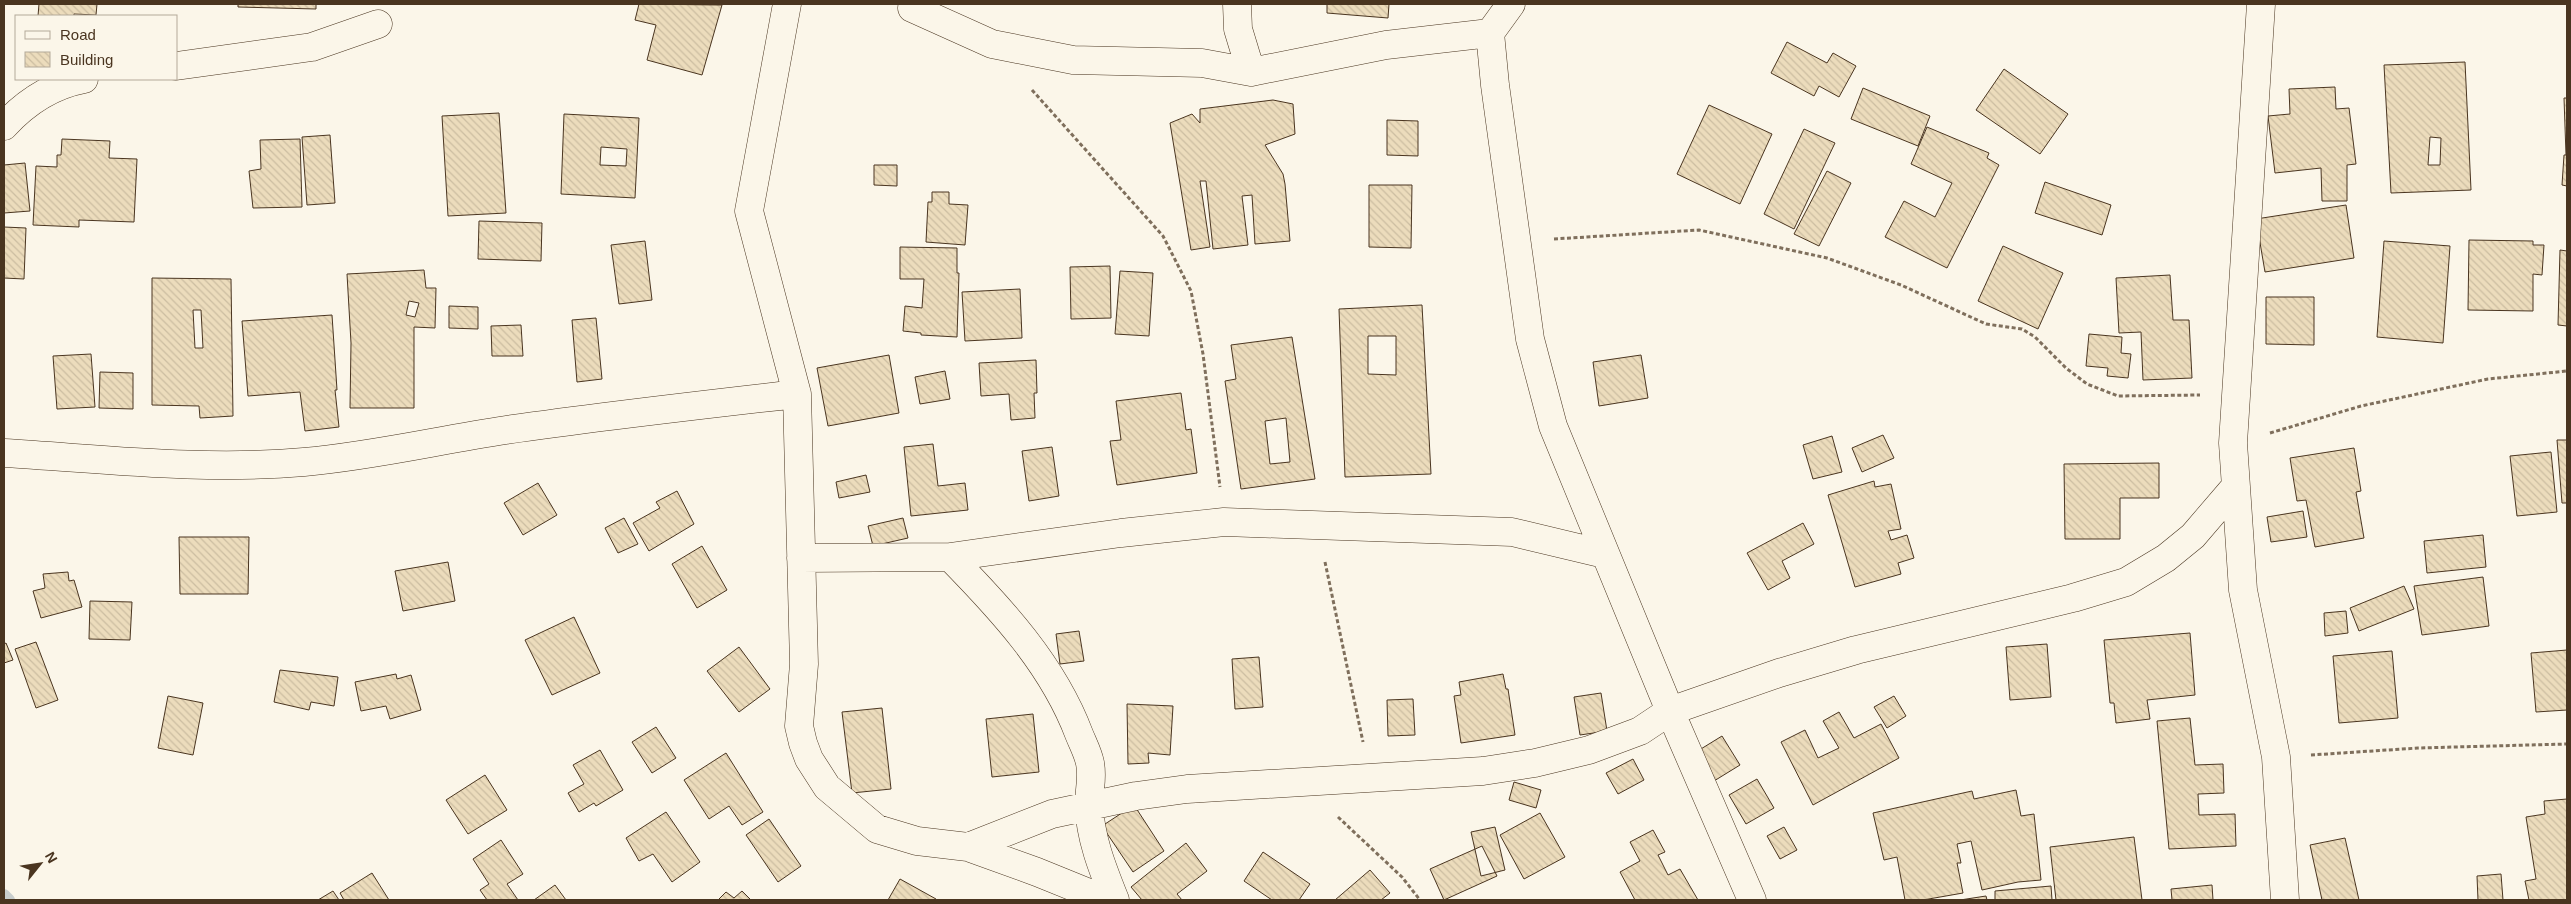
<svg xmlns="http://www.w3.org/2000/svg" width="2571" height="904" font-family="Arial,sans-serif">
<style>
.lines{fill:none;stroke-linecap:round;stroke-linejoin:round}
.stream{stroke:#c9cecd;stroke-width:12}
.building{fill:url(#building-back-hatch);stroke:#4a3520;fill-rule:evenodd}
.minor-casing{stroke:#4a3520;stroke-width:29}
.path{stroke:#7f6f5c;stroke-width:3;stroke-dasharray:4 2.5;stroke-linecap:butt}
.minor{stroke:#fbf6e9;stroke-width:28}
</style>
<defs>
<pattern id="building-back-hatch" width="6" height="6" patternUnits="userSpaceOnUse" patternTransform="scale(1.25)"><rect width="6" height="6" fill="#ecdcbc"/><path d="M-1 5l2 2M0 0l6 6M5-1l2 2" fill="none" stroke="#ccbda1"/></pattern>
</defs>
<rect width="100%" height="100%" fill="#fbf6e9"/>
<g class="lines">
<path class="stream" d="M4,895L9,900"/>
</g>
<path class="building" d="M39,4H97L96,15L74,14V16H38Z
M238,4H316V9L238,7Z
M639,4L722,5L702,75L647,60L656,25L635,20Z
M1327,4H1389L1388,18L1327,13Z
M1787,42L1827,63L1833,53L1856,66L1839,97L1819,86L1814,96L1771,73Z
M2465,62L2471,190L2391,193L2384,65ZM2430,137L2441,138L2440,165H2428Z
M2004,69L2068,114L2040,154L1976,110Z
M2335,87L2336,109L2349,108L2356,164L2347,165V201H2322L2321,168L2275,173L2268,116L2290,114L2289,89Z
M1863,88L1930,116L1918,146L1851,119Z
M2564,98H2567V186L2562,185L2564,155H2566Z
M1273,100L1293,104L1295,134L1265,145L1283,174L1285,184L1290,241L1255,244L1252,195L1242,196L1248,245L1213,249L1206,181H1200L1210,247L1191,250L1170,123L1192,114L1200,123V109Z
M1709,105L1772,134L1740,204L1677,174Z
M499,113L506,213L448,216L442,116Z
M564,114L639,118L635,198L561,194ZM601,147L627,149L626,166L600,165Z
M1387,120L1418,121V156L1387,155Z
M1927,127L1989,153L1987,158L1999,165L1947,268L1885,237L1904,201L1935,217L1952,183L1911,164Z
M1804,129L1835,143L1794,229L1764,214Z
M330,135L335,203L307,205L302,137Z
M62,139L110,141L109,158L137,159L134,222L79,220V227L33,225L36,166L57,167V155H61Z
M300,139L302,207L253,208L249,171L261,169L260,140Z
M25,163L30,211L4,213V165Z
M874,165H897V186L874,185Z
M1827,171L1851,183L1819,246L1794,234Z
M2045,182L2111,205L2102,235L2035,213Z
M1369,185H1412L1411,248L1369,247Z
M932,192H949V204L968,205L965,245L926,242L928,202H932Z
M2346,205L2354,258L2265,272L2256,219Z
M479,221L542,223L541,261L478,259Z
M4,227L26,228L24,279L4,278Z
M2469,240L2533,241V245H2544L2542,275L2533,274V311L2468,310Z
M645,241L652,300L619,304L611,245Z
M2384,241L2450,246L2443,343L2377,337Z
M2003,246L2063,273L2038,329L1978,301Z
M900,247L957,248V273H959L957,337L921,335V333L903,331L905,306L922,308L924,279H900Z
M2560,250L2567,251V326L2558,325Z
M1110,266L1111,318L1071,319L1070,267Z
M424,270L426,288H436L435,328L414,327V408H350L351,343L347,274ZM409,301L419,303L415,317L406,315Z
M1120,271L1153,273L1149,336L1115,334Z
M2170,275L2173,320H2189L2192,378L2143,380L2141,332L2119,333L2116,278Z
M152,278L231,279L233,416L200,418L199,406L152,405ZM193,310H201L203,348H195Z
M1020,289L1022,338L965,341L962,292Z
M2266,297H2314V345L2266,344Z
M1422,305L1431,474L1345,477L1339,309ZM1368,336H1396V375L1368,374Z
M449,306L478,307V329L449,328Z
M332,315L337,390H335L339,427L305,431L300,392L248,396L242,321Z
M596,318L602,379L577,382L572,320Z
M521,325L523,356H492L491,326Z
M2089,334L2122,337L2121,353L2131,354L2128,378L2107,376L2108,368L2086,366Z
M1292,337L1315,479L1241,489L1225,381L1236,379L1231,345Z
M91,354L95,407L57,409L53,356Z
M889,355L899,413L828,426L817,368Z
M1641,355L1648,398L1599,406L1593,362Z
M1036,360L1037,393H1034L1035,418L1011,420L1009,394L981,396L979,363Z
M945,371L950,399L920,404L915,377Z
M100,372L133,373V409L99,408Z
M1181,393L1186,430L1191,429L1197,473L1117,485L1110,441L1121,440L1116,401Z
M1286,418L1290,462L1270,464L1265,421Z
M1883,435L1894,458L1862,472L1852,448Z
M1832,436L1842,472L1813,479L1803,445Z
M2557,440H2567V503H2562Z
M933,444L938,486L965,483L968,510L911,516L904,447Z
M1052,447L1059,496L1029,501L1022,451Z
M2354,448L2361,491L2356,492L2364,538L2315,547L2306,500L2297,501L2290,458Z
M2551,452L2557,512L2517,516L2510,456Z
M2159,463V498H2120V539H2065L2064,464Z
M866,475L870,492L839,498L836,482Z
M1874,481L1875,487L1891,484L1901,529L1888,531L1891,540L1907,535L1914,558L1898,563L1901,574L1855,587L1828,495Z
M538,483L557,515L523,535L504,503Z
M677,491L694,524L649,551L633,523L660,508L656,502Z
M2303,511L2307,537L2271,542L2267,517Z
M624,518L638,544L618,553L605,528Z
M903,518L908,538L873,546L868,526Z
M1803,523L1814,544L1782,561L1790,578L1768,590L1747,553Z
M2483,535L2486,567L2427,573L2424,541Z
M179,537H249L248,594H180Z
M702,546L727,590L697,608L672,564Z
M448,562L455,601L403,611L395,571Z
M68,572L69,581L74,580L82,607L41,618L33,591L45,588L43,574Z
M2483,577L2489,626L2422,635L2414,586Z
M2404,586L2414,609L2359,631L2350,608Z
M90,601L132,602L130,640L89,639Z
M2346,611L2348,633L2325,636L2324,613Z
M574,617L600,673L552,695L525,640Z
M1079,631L1084,661L1060,664L1056,634Z
M2190,633L2195,695L2147,700L2150,719L2116,723L2114,703H2110L2104,640Z
M36,642L58,700L36,708L15,649Z
M6,643L13,660L4,663V644Z
M2047,644L2051,697L2010,700L2006,647Z
M739,647L770,689L739,712L707,671Z
M2567,650V710L2536,712L2531,653Z
M2392,651L2398,718L2339,723L2333,656Z
M1259,657L1263,707L1235,709L1232,659Z
M280,670L338,677L334,706L311,702L309,710L274,702Z
M396,674L397,679L411,675L421,710L390,719L386,706L361,711L355,682Z
M1503,674L1506,689H1508L1515,735L1461,743L1454,696L1461,695L1459,682Z
M1601,693L1607,731L1580,735L1574,697Z
M168,696L203,703L193,755L158,748Z
M1894,696L1906,716L1887,728L1874,707Z
M1413,699L1415,735L1388,736L1387,700Z
M1127,704L1173,706L1170,755L1148,753L1149,763L1128,764Z
M882,708L891,789L852,793L842,712Z
M1839,712L1854,738L1881,724L1899,758L1813,805L1781,742L1805,730L1818,758L1839,748L1823,721Z
M1033,714L1039,772L992,777L986,719Z
M2190,718L2195,765L2223,764L2224,793L2198,794L2199,815L2235,814L2236,846L2169,849L2157,721Z
M656,727L676,758L652,773L632,742Z
M1722,736L1740,765L1714,781L1696,752Z
M600,750L623,790L596,806L594,803L579,812L568,793L584,784L573,765Z
M726,753L763,812L742,825L729,806L709,819L684,780Z
M1633,759L1644,780L1618,794L1606,773Z
M485,775L507,810L468,834L446,800Z
M1757,779L1774,808L1746,824L1729,795Z
M1514,782L1541,790L1536,808L1509,800Z
M2016,790L2021,816L2034,814L2041,880L2018,882L1982,890L1971,841L1957,844L1961,863H1957L1963,893L1923,900H1905L1897,857L1884,860L1873,813L1972,791L1974,799Z
M2567,799V900H2529L2525,881L2536,879L2526,817L2545,814L2544,801Z
M1134,805L1164,851L1133,872L1102,826Z
M666,812L700,862L672,882L653,854L639,861L626,838Z
M1540,813L1565,857L1524,879L1500,835Z
M769,819L801,866L778,882L746,835Z
M1495,827L1505,870L1481,876L1471,832Z
M1784,827L1797,850L1780,859L1767,836Z
M1653,830L1665,852L1658,855L1668,875L1680,869L1698,900H1635L1620,872L1640,861L1630,842Z
M2134,837L2142,900H2056L2050,847Z
M2345,838L2359,900H2322L2310,845Z
M501,840L523,874L507,884L518,900H487L480,890L489,884L473,859Z
M1186,843L1207,871L1177,894L1182,900H1142L1131,887Z
M1482,846L1497,876L1444,900L1430,869Z
M1263,852L1310,884L1299,900H1272L1244,881Z
M1370,870L1390,893L1381,900H1335Z
M372,873L389,900H344L340,893Z
M2501,874L2503,900H2478L2477,876Z
M900,879L936,899L935,900H888Z
M555,885L566,900H534Z
M2212,885L2213,900H2172L2171,889Z
M2051,886L2052,900H1995V891Z
M333,891L339,900H318Z
M742,891L751,900H718L726,892L734,898Z
M1986,896L1987,900H1960Z"/>
<g class="lines">
<g class="minor-casing">
<path id="minor" d="M787,4L749,211L797,394L804,664L799,726L803,743L809,759L827,787L877,829L917,841L968,847L1037,872L1106,900
M1237,4L1238,29L1251,72
M1511,4L1490,33L1495,85L1530,339L1553,426L1670,711L1752,900
M2261,4L2233,443L2243,590L2276,757L2285,900
M912,8L992,44L1073,60L1202,63L1251,72L1386,45L1490,33
M176,66L312,47L378,24
M4,126C26,102 52,85 84,79
M4,453C104,459 204,471 304,462C373,456 439,440 506,430C603,416 700,405 797,394
M950,557C1001,609 1053,665 1079,734C1083,744 1088,753 1090,763C1093,778 1089,790 1089,805C1090,838 1103,870 1115,900
M801,558L950,557L1121,533L1224,522L1512,532L1604,554
M968,847L1052,814L1136,796L1187,789L1483,771L1535,763L1589,750L1640,731L1670,711L1779,673L1856,650L2073,598L2126,582L2166,558L2193,536L2235,487"/>
</g>
<path class="path" d="M1032,90L1163,236L1191,291L1203,354L1220,487
M1554,239L1699,230L1827,258L1901,285L1986,324L2022,329L2035,337L2066,368L2087,384L2118,396L2200,395
M2270,433L2361,406L2488,379L2567,371
M1325,562L1363,742
M2311,755L2418,748L2567,744
M1338,817L1402,877L1420,900"/>
<use href="#minor" class="minor"/>
</g>
<rect width="2571" height="904" fill="none" stroke="#4a3520" stroke-width="10"/>
<rect x="15" y="15" width="162" height="65" fill="#fbf6e9" stroke="#b4a999"/>
<rect x="25" y="31" width="25" height="8" fill="#fbf6e9" stroke="#b4a999"/>
<text x="60" y="40" font-size="15" fill="#4a3520">Road</text>
<rect x="25" y="52" width="25" height="15" fill="url(#building-back-hatch)" stroke="#b4a999"/>
<text x="60" y="65" font-size="15" fill="#4a3520">Building</text>
<g transform="translate(40 864) rotate(60)" stroke="#fbf6e9" stroke-width="4" paint-order="stroke">
<path d="M0-4L9 19L0 12L-9 19Z" fill="#4a3520"/>
<text y="-8" font-size="14" font-weight="bold" text-anchor="middle" fill="#4a3520">N</text>
</g>
</svg>
